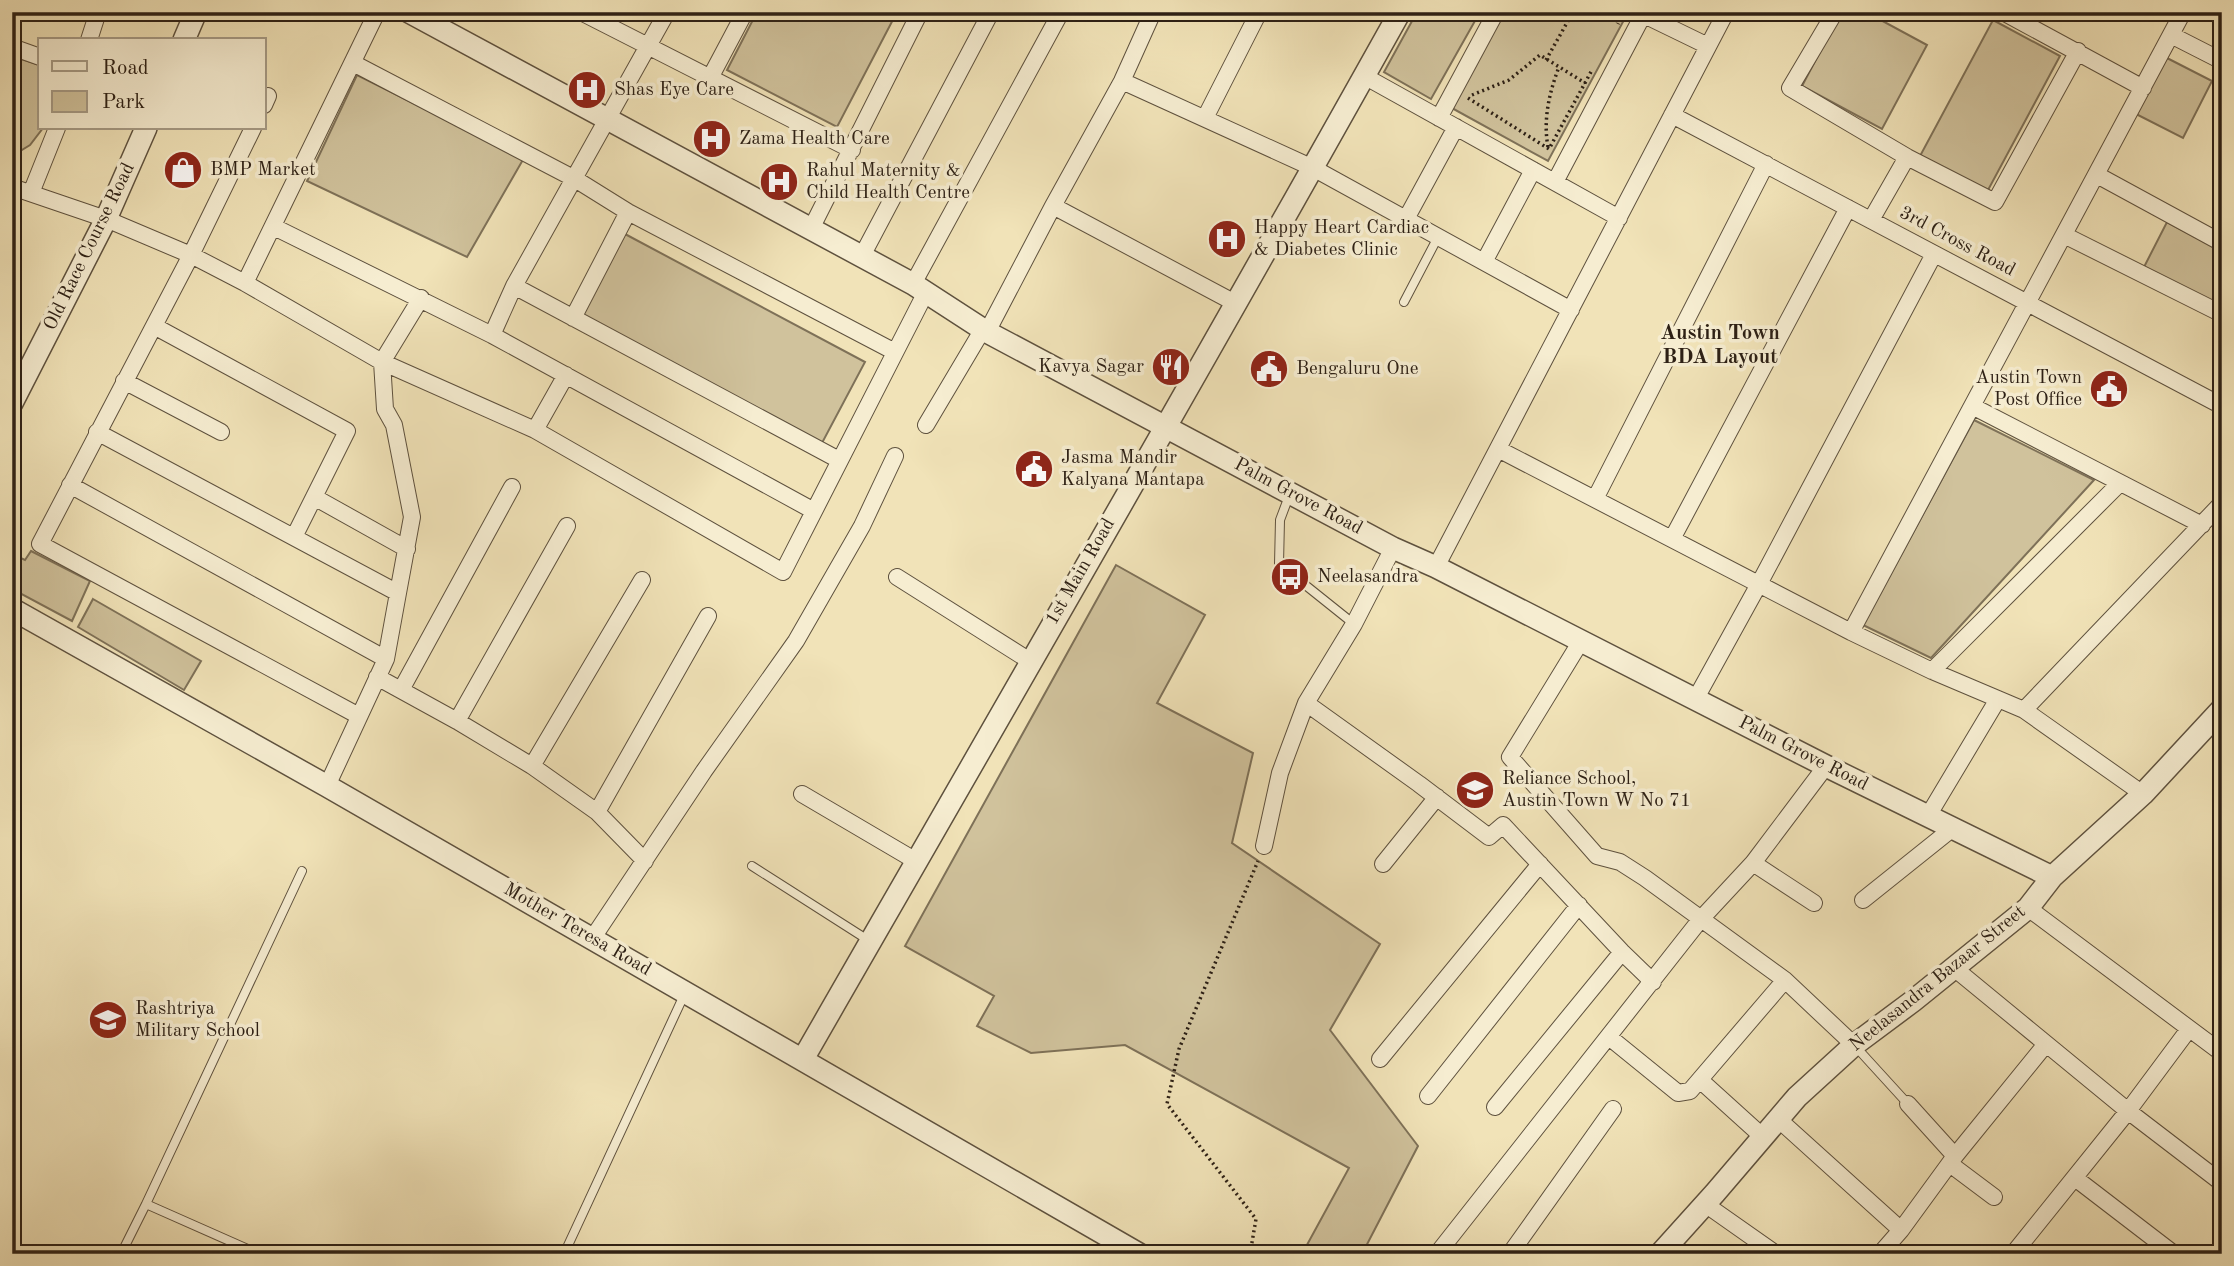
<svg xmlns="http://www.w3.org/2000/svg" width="2234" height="1266" font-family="'Old Standard TT',serif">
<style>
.green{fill:#d0c29c;stroke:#7e7158;stroke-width:2}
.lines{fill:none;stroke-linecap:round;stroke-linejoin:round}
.service-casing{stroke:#5e513e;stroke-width:10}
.minor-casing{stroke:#5e513e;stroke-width:18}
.tertiary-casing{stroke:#5e513e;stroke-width:24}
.path{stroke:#2d2015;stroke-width:3.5;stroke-dasharray:2 3.5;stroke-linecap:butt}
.service{stroke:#f6edd1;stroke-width:8}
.minor{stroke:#f6edd1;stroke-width:16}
.tertiary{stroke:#f6edd1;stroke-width:21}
.labels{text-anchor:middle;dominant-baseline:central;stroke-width:7;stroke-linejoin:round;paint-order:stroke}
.poi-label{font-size:19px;fill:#2d2015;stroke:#f6edd1;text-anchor:start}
.street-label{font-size:19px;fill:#2d2015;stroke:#f6edd1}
.neighbourhood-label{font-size:21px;font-weight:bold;fill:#2d2015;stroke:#f6edd1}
</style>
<rect width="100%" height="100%" fill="#f1e3b8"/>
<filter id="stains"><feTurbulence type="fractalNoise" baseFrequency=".00286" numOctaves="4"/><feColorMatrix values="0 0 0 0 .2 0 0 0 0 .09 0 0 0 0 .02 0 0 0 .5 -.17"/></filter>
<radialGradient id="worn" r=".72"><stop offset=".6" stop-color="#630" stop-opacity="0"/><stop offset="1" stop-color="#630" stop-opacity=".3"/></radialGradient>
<path class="green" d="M757,12H897L837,127L727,70Z
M1417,12H1480L1431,99L1384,72Z
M1502,12H1610L1624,20L1548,161L1450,107Z
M1841,12H1866L1927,45L1882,129L1802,86Z
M1993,20L2060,56L1987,192L1920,156Z
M12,56L40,65V128H43L30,145L12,156Z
M2165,57L2212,81L2183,138L2136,114Z
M357,75L524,158L467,257L307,181Z
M2167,222L2222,251V310L2143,269Z
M625,234L865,362L822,443L582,316Z
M1974,420L2094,480L1931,658L1863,625Z
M31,551L90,581L72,621L12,589V554L25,560Z
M1116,565L1205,615L1157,703L1253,753L1232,843L1380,944L1330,1030L1418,1146L1362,1254H1302L1349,1168L1125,1045L1031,1053L977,1026L994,996L905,946Z
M93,599L201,661L184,690L78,627Z"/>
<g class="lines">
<g class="service-casing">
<path id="service" d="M1404,302L1438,237
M1289,496L1280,520L1279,564L1354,624
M752,866L868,940
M1856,1047L1908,1104
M146,1204L302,871
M121,1254L146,1204L259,1254
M564,1254L685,993"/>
</g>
<g class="minor-casing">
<path id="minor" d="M581,12L852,150
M1638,12L1708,46
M1835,12L1790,88L1907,157
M2003,12L2143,88
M2171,35L2222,61
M89,40L98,12
M12,47L40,57
M353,63L575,179L628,212L895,352
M1364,76L1619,218
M710,78L745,12
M1122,81L1313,168L1571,310
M264,105L268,96
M1672,115L2222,406
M1205,118L1259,12
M1439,118L1496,12
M253,128L191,255L40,544L359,716
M2097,175L2222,243
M1555,182L1643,15
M12,187L106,219L191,255L245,283L382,362L535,430L783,572L926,292
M31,193L57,128
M1053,206L1237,304
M1406,219L1456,127
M1871,220L1907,157L1995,202L2078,51
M274,227L492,335L814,511
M811,229L920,12
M2064,235L2222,314
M862,256L991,12
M1484,262L1533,170
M245,283L377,12
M913,284L1061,12
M514,286L839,460
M573,318L628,212
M154,326L347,431L294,537
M987,332L1053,206L1122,81L1153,12
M492,335L514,286L667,12
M124,381L221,432
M1972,406L2202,525
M926,425L983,329
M535,430L566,375
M97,432L398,593
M1498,449L1851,632L1932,671L2024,710L2143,794
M70,485L386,659
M314,497L407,549
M1595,499L1766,164
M1672,539L1848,208
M1436,567L1726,12
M897,577L1030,661
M1851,632L2183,12
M1581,641L1510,757L1597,856L1620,862L1645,878L1785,980L1854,1045
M1932,671L2120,483
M377,677L457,721L532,766L597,812L708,616
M401,690L512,487
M1695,700L1759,584L1934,254
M1306,703L1419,784L1489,837L1503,825L1622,952L1653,982
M2024,710L2222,503
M457,721L567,526
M532,766L642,580
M327,786L386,659L398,593L412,517L394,425L385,409L382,362L421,298
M802,794L916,861
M597,812L645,861
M1928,816L1998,699
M1264,846L1280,773L1306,703L1354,624L1393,548
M1753,863L1814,903
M1383,864L1437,797
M1863,900L1953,828
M2028,908L2222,1053
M592,939L704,771L796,641L862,526L895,456
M1954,968L2128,1111L2222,1183
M1609,1037L1678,1093L1690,1091L1785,980
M1380,1059L1540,864
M1700,1080L1763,1137
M1428,1096L1579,905
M1908,1104L1955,1156
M1495,1107L1622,952
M1778,1119L1901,1230
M1950,1164L1994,1197
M2075,1178L2174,1254
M1705,1204L1776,1254
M1437,1254L1700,920L1753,863L1826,766
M1510,1254L1613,1109
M1880,1254L1901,1230L1955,1156L2046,1044
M2013,1254L2128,1111L2189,1029"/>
</g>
<g class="tertiary-casing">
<path id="tertiary" d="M409,12L913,284L987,332L1393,548L1436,567L1826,766L2052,877
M184,40L196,12
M12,403L106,219L146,128
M12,609L327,786L1139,1254
M803,1059C1003,711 1204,363 1400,12
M1660,1254L1715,1193L1797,1097L1854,1045L1913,1001L2028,908L2052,877L2143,794L2222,709"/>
</g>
<path class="path" d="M1601,12L1619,22L1618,24
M1546,60L1573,12
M1472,95L1509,80L1540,55L1585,83
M1468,98L1549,149L1592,70
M1548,147C1543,120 1549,93 1559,67
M1250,1254L1256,1219L1167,1104L1179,1049L1258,861"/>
<use href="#service" class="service"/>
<use href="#minor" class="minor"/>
<use href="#tertiary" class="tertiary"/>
</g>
<defs>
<g id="hospital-disc" transform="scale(2.0125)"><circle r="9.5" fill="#8f2418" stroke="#f6edd1"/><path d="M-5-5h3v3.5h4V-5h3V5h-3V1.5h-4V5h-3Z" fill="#fff"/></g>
<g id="shop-disc" transform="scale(2.0125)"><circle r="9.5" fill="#8f2418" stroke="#f6edd1"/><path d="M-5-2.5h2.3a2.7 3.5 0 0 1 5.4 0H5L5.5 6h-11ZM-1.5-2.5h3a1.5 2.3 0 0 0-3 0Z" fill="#fff"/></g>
<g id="restaurant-disc" transform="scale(2.0125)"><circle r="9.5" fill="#8f2418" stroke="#f6edd1"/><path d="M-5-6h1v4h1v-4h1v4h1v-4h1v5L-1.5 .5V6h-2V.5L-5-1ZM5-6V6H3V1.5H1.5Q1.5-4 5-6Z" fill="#fff"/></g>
<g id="civic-disc" transform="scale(2.0125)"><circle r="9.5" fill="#8f2418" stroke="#f6edd1"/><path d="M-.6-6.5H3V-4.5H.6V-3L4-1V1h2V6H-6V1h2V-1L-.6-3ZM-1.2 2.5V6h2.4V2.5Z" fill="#fff"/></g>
<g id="bus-disc" transform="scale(2.0125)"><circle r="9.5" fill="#8f2418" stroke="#f6edd1"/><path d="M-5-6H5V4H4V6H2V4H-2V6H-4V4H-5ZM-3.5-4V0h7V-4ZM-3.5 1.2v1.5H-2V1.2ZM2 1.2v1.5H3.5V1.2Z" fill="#fff"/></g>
<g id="school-disc" transform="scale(2.0125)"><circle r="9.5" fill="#8f2418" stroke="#f6edd1"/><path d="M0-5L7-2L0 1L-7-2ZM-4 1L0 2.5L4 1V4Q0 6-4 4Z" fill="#fff"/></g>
</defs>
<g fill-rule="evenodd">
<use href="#hospital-disc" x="587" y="90"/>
<use href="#hospital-disc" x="712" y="139"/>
<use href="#shop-disc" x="183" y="170"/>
<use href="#hospital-disc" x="779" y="182"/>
<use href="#hospital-disc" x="1227" y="239"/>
<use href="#restaurant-disc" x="1171" y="367"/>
<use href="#civic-disc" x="1269" y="369"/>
<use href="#civic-disc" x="2109" y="389"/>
<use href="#civic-disc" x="1034" y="469"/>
<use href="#bus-disc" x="1290" y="577"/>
<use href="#school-disc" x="1475" y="790"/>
<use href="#school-disc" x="108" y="1020"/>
</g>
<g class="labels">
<g class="poi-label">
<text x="614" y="90">Shas Eye Care</text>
<text x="739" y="139">Zama Health Care</text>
<text x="210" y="170">BMP Market</text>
<text x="806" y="171">Rahul Maternity &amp;<tspan x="806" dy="22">Child Health Centre</tspan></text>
<text x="1254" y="228">Happy Heart Cardiac<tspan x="1254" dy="22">&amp; Diabetes Clinic</tspan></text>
<text x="1144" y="367" text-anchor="end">Kavya Sagar</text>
<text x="1296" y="369">Bengaluru One</text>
<text x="2082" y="378" text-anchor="end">Austin Town<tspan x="2082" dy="22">Post Office</tspan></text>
<text x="1061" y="458">Jasma Mandir<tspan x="1061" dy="22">Kalyana Mantapa</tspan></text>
<text x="1317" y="577">Neelasandra</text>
<text x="1502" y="779">Reliance School,<tspan x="1502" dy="22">Austin Town W No 71</tspan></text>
<text x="135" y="1009">Rashtriya<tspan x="135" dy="22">Military School</tspan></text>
</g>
<g class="street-label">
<text transform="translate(1957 242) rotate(28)">3rd Cross Road</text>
<text transform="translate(90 247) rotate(-64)">Old Race Course Road</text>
<text transform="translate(1298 497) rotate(28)">Palm Grove Road</text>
<text transform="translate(1081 572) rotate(-60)">1st Main Road</text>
<text transform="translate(1803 754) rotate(27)">Palm Grove Road</text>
<text transform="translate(577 930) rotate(30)">Mother Teresa Road</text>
<text transform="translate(1938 979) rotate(-39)">Neelasandra Bazaar Street</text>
</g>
<g class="neighbourhood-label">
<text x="1720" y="333">Austin Town<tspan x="1720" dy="24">BDA Layout</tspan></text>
</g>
</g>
<rect width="2234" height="1266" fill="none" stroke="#f1e3b8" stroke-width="42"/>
<rect x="14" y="14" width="2206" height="1238" fill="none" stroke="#2d2015" stroke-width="3.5"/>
<rect x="21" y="21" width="2192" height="1224" fill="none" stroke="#2d2015" stroke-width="2"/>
<rect x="38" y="38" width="228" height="91" fill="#f6edd1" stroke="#a69b86" stroke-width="2"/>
<rect x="52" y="61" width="35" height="10" fill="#f6edd1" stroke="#a69b86" stroke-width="2"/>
<text x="102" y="74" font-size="21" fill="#2d2015">Road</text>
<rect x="52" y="91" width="35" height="21" fill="#d0c29c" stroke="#a69b86" stroke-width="2"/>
<text x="102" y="108" font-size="21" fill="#2d2015">Park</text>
<rect width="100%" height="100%" filter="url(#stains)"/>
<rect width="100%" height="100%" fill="url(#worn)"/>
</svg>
